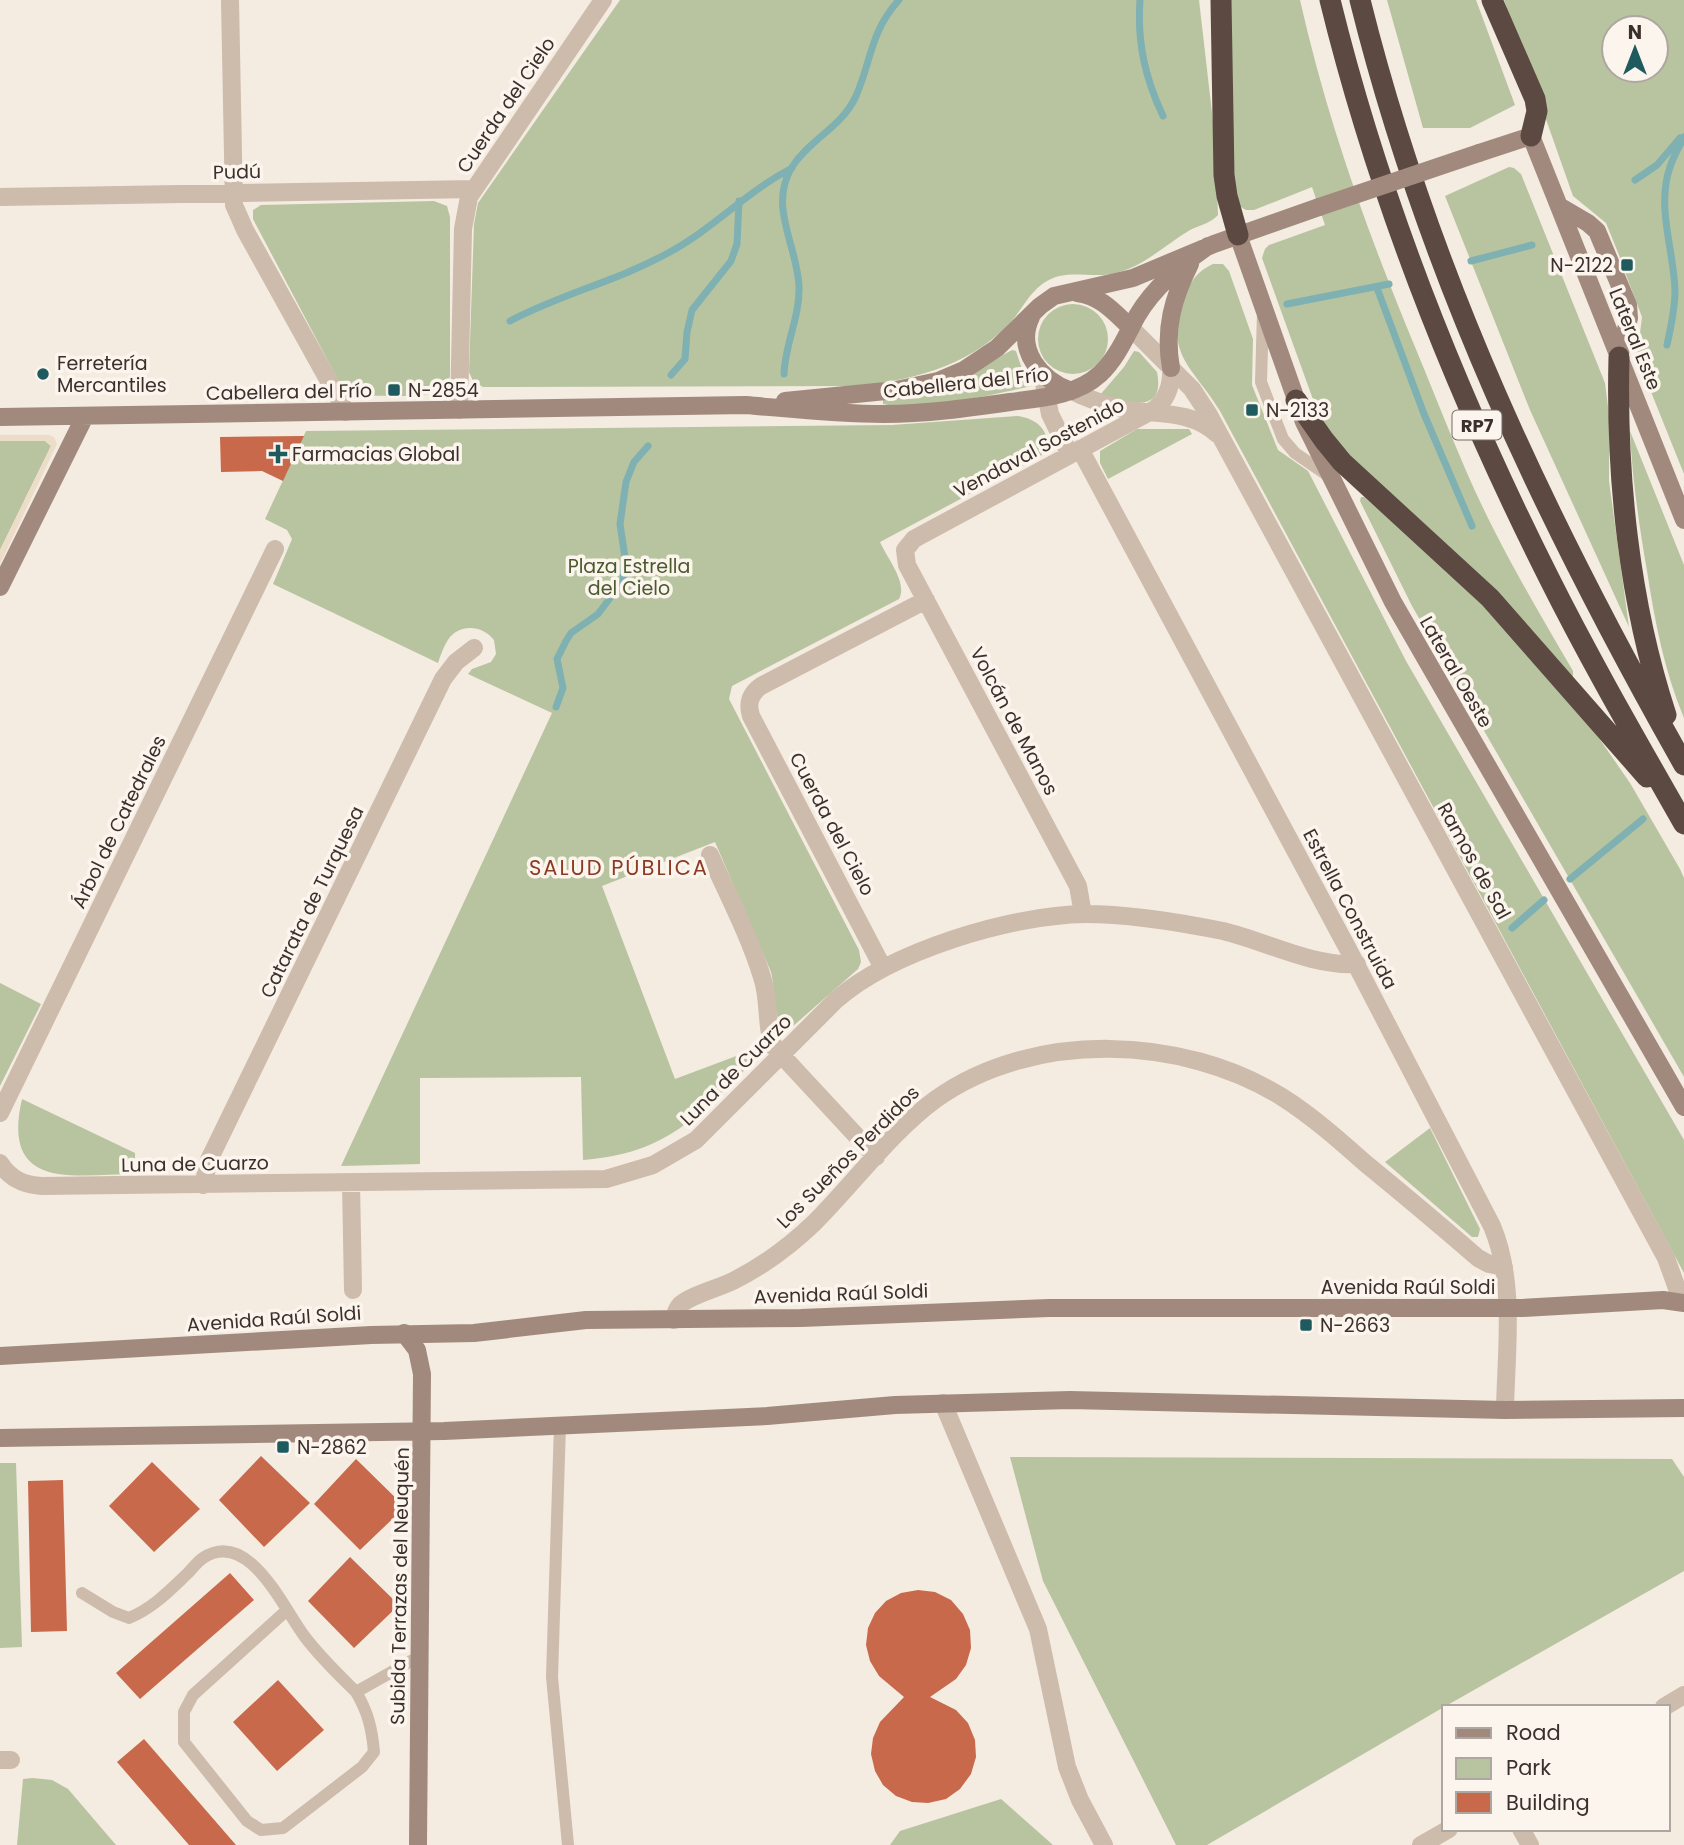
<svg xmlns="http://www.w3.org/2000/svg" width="1684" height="1845" font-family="Poppins,sans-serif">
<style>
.green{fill:#b8c4a0;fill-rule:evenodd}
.plaza{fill:#ecdcc8}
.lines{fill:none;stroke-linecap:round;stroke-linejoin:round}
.stream{stroke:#7fb0b2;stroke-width:7}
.building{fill:#c8694b}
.lane{stroke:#cdbbac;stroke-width:12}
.street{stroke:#cdbbac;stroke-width:18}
.secondary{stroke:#a18a7d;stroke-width:18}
.highway{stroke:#5c4a42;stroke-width:21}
.secondary-bridge{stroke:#a18a7d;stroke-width:18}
.poi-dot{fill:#1f5a5e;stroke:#fbf5ee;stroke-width:2.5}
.labels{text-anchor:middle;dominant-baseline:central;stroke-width:7;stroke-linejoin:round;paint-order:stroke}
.shield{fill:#fbf5ee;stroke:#756b66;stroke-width:2}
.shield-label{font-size:18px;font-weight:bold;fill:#3b302b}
.street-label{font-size:19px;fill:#3b302b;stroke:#fbf5ee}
.poi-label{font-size:19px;fill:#3b302b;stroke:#fbf5ee;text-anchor:start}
.park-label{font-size:19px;fill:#4a5a2e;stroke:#fbf5ee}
.neighbourhood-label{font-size:21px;letter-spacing:2px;fill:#8c3b22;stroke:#fbf5ee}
</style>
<rect width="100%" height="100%" fill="#f4ebe1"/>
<path class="green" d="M620,0H1199L1215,139L1218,215C1211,223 1200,225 1190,230C1163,246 1143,268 1111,274C1089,278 1067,269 1047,281C1029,291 1022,311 1008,325C967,367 908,382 851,386L483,387L473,381L469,372L474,224L478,203Z
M1230,0H1300C1327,120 1368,234 1415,347C1441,409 1464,472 1495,532C1519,579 1546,625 1573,671V676L1570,677L1341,447L1327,428L1315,405L1262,258L1265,249L1269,245L1325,225L1312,187L1254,210H1246L1239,206L1233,187Z
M1387,0H1476L1515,105L1470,128H1423Z
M1504,0H1684V474L1637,357L1642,317L1625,272L1633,269L1629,258L1621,260L1606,223L1573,196ZM1614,28H1656V70H1614Z
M1509,167L1514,168L1521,174L1605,383L1609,415V481L1629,627L1530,410L1445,196Z
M434,201L447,206L450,217V375C449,381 448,386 443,390C431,399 371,396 354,394L348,391L338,380L253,219V210L261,205Z
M1213,264H1223L1229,271L1253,339L1252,385L1278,450L1308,471L1406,661L1684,1140V1273L1220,411C1194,368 1164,355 1183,300C1189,283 1196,272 1213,264Z
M1038 339a35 35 0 1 1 70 0a35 35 0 1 1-70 0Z
M1012,350L1016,351L1021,366L1033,382L1031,386C993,395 920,412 883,404V400L974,371Z
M1134,351L1139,352L1157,372C1166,417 1124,401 1100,395L1124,367Z
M1017,416C1038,418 1056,435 1041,456L880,542C887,558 908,583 899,599L732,686L729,699L859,950L861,962L858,969L792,1027H781C774,1015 775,988 771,972L715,842L602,886L675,1079L755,1049V1060C696,1116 670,1153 583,1160L581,1077L420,1078V1164L341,1166L552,713L468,674L472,669L491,662L496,654L494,640C484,626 462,623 450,637C444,645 441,654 438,663L273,584L292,539L287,530L265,519L306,431L892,425Z
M1137,429H1189L1192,434L1108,479L1100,463V451Z
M1630,431L1684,565V718C1664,670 1655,622 1647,571C1639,524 1632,478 1630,431Z
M0,441H45L51,446L0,550Z
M1361,497H1364L1462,581L1594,731L1630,783L1680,869L1684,878V1077L1412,606L1360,501Z
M0,983L41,1004L0,1086Z
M22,1099L135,1153V1174C78,1174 0,1193 22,1099Z
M1430,1128L1480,1229L1478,1237H1472L1385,1162Z
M1010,1457L1672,1459L1684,1477V1571L1444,1707L1207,1845H1176L1043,1581Z
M0,1463H16L22,1647L0,1648Z
M33,1778L52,1780L68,1789L116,1845H17L23,1779Z
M1001,1799L1053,1845H890L900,1831Z"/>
<path class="plaza" d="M0,435H49L54,437L57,444L0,564V550L51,446L45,441H0Z"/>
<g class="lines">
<path class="stream" d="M1140,0C1137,42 1145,78 1163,116
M1635,180L1657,165L1680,138
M1471,261L1532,245
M1377,288L1424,414L1472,526
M1287,304L1389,284
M510,321C561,294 617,281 668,253C713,229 746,192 792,168
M1667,345C1671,327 1675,309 1675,291C1674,250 1656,207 1670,167C1673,157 1679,147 1684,137
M784,374C785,344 800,317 799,286C797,245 768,206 792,167C809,140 843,126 856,96C872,59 870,32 899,0
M671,375L685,359L687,332L692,310L731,261L737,244L739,201
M556,707L563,688L557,659L566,641L571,633L598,614L623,581L625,558L620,524L626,482L634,462L648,446
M1570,879L1643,819
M1512,928L1544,900"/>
</g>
<path class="building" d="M304,436L283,481L262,471L221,472L220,437Z
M261,1456L310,1503L264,1547L219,1500Z
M356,1459L405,1507L360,1550L314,1504Z
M152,1462L200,1509L154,1552L109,1506Z
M63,1480L67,1631L31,1632L28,1481Z
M350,1557L399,1605L354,1648L308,1601Z
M230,1573L254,1600L140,1699L116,1673Z
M918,1590L935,1592L951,1600L963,1614L970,1630L971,1648L966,1665L956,1679L930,1697L956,1710L968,1723L975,1740L976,1757L971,1774L960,1789L946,1799L928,1803L912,1802L896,1796L883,1785L875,1771L871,1754L873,1738L880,1722L904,1697L879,1676L870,1661L866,1645L868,1628L875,1613L886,1601L901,1593Z
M278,1680L324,1730L277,1771L233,1722Z
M144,1739L236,1845H189L117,1762Z"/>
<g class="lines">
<path class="lane" d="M1263,313L1261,382L1283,439L1295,453L1330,477
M560,1425L552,1677L568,1845
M82,1593L113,1612L129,1618C153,1608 169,1591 188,1573C193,1568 197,1562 203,1558C249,1528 283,1608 305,1637C320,1657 338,1674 356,1692L420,1656
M286,1611L193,1695L184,1712V1742L247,1821L261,1830L283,1828L362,1767L374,1752C372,1729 368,1712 356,1692"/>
<path class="street" d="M230,0L234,205L245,230L346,412
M0,197L474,189
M1131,328L1192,389L1209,415L1666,1258L1682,1302
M1042,373L1050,414L1070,455
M1071,391C1086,397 1101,404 1118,408C1152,416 1189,408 1217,434
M459,410L463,229L469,197L603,0
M1080,449L1348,949L1492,1226C1516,1283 1506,1350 1505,1410
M710,855C728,895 749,935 762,977C770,1000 765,1025 774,1047L876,1157
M1083,914L1078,886L907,565L905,550L914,539L1155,409C1168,398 1172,384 1171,368
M883,968L751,716C747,703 750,694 761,686L926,600
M0,1113L275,549
M0,1163C10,1179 24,1185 42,1186L606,1179L653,1165L696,1140L836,1000C892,951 1011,915 1085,914C1131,914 1178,922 1223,931C1265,941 1313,967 1357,964
M351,1183L353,1290
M203,1185L209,1160L443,679L456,662L474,648
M674,1320C675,1314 676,1309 680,1305C691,1295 719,1288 733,1281C763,1266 790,1246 814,1223C853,1184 892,1131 936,1099C1033,1030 1183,1035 1282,1097C1312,1116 1339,1140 1365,1163C1403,1194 1441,1226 1478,1258L1489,1264L1504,1267
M943,1403L1038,1629L1067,1767L1080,1800L1104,1845
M1664,1707L1684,1695
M0,1760H11
M1521,1829L1530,1845
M1421,1845L1449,1829"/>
<path class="secondary" d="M1479,153L1531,136L1684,520
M1559,206L1588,223L1597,231L1628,305L1629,318L1619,357
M1238,235L1304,422L1393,602L1684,1107
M1077,293C1101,296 1114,312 1131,328
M1031,317C1015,350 1041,380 1071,391
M1171,368C1164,329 1173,298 1190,264
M785,401L896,390L938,381L964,370L997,348L1040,306L1054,296L1133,278L1214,244L1319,207
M0,417L746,405C792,409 837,414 884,414C926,414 968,408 1010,402C1041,398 1076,396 1100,374C1117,358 1126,336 1137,316C1154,287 1181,265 1208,246
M0,587L85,416
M404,1333L417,1350L422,1374L418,1845
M0,1356L371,1335L474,1333L586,1320L801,1318L1049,1308H1522L1663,1300L1684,1303
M0,1438L444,1431L767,1416L895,1405L1070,1400L1505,1410L1684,1408"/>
<path class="highway" d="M1221,0L1224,175L1227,196L1238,235
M1330,0C1379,200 1457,395 1549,578C1591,662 1638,743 1684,824
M1360,0C1428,274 1546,521 1684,765
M1492,0L1535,99L1537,111L1531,136
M1619,357C1616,476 1629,602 1666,715
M1296,400L1324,440L1342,462L1490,598L1647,777"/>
<path class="secondary-bridge" d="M1319,207L1479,153"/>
</g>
<g class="poi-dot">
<rect x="1620" y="258" width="14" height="14" rx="3.5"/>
<circle cx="43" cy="374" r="7"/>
<rect x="387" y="383" width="14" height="14" rx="3.5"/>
<rect x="1245" y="403" width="14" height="14" rx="3.5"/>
<path d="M274.5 443.5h7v7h7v7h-7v7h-7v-7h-7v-7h7z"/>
<rect x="1299" y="1318" width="14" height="14" rx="3.5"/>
<rect x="276" y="1440" width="14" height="14" rx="3.5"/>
</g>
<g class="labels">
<rect class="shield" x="1452.5" y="410.5" width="49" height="29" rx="5"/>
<g class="shield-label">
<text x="1477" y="425">RP7</text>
</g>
<g class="street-label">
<text transform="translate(506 105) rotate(-56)">Cuerda del Cielo</text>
<text transform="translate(237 172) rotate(-1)">Pudú</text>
<text transform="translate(1635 339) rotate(68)">Lateral Este</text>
<text transform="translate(966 383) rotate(-6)">Cabellera del Frío</text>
<text transform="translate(289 392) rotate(-1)">Cabellera del Frío</text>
<text transform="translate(1039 448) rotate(-28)">Vendaval Sostenido</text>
<text transform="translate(1456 672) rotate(60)">Lateral Oeste</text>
<text transform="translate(1014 721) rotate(62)">Volcán de Manos</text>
<text transform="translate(119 822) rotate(-64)">Árbol de Catedrales</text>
<text transform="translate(832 824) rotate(62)">Cuerda del Cielo</text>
<text transform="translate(1474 861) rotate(61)">Ramos de Sal</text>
<text transform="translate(312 902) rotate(-64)">Catarata de Turquesa</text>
<text transform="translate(1350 909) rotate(62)">Estrella Construida</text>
<text transform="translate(736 1070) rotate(-45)">Luna de Cuarzo</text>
<text transform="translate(848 1157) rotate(-45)">Los Sueños Perdidos</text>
<text transform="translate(195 1164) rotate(-1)">Luna de Cuarzo</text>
<text x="1408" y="1287">Avenida Raúl Soldi</text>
<text transform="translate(841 1294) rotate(-2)">Avenida Raúl Soldi</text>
<text transform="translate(274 1319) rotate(-4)">Avenida Raúl Soldi</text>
<text transform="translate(400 1586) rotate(-89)">Subida Terrazas del Neuquén</text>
</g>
<g class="poi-label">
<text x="1613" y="265" text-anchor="end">N-2122</text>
<text x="57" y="363">Ferretería<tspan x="57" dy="22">Mercantiles</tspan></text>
<text x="408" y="390">N-2854</text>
<text x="1266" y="410">N-2133</text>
<text x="292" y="454">Farmacias Global</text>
<text x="1320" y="1325">N-2663</text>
<text x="297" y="1447">N-2862</text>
</g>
<g class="park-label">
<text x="629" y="566">Plaza Estrella<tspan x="629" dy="22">del Cielo</tspan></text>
</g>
<g class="neighbourhood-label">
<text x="619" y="867">SALUD PÚBLICA</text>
</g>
</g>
<rect x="1442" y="1705" width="228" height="126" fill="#fbf5ee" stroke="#aea6a0" stroke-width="2"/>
<rect x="1456" y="1728" width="35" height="10" fill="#a18a7d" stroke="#aea6a0" stroke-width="2"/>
<text x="1506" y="1740" font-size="21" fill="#3b302b">Road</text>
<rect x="1456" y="1758" width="35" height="21" fill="#b8c4a0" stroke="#aea6a0" stroke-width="2"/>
<text x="1506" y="1775" font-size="21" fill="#3b302b">Park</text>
<rect x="1456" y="1792" width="35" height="21" fill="#c8694b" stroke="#aea6a0" stroke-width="2"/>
<text x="1506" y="1810" font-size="21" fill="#3b302b">Building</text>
<g transform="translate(1635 49)"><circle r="33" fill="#fbf5ee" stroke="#aea6a0" stroke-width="2"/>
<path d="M0-5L12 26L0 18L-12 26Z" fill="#1f5a5e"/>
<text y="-10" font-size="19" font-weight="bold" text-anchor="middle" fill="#3b302b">N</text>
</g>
</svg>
